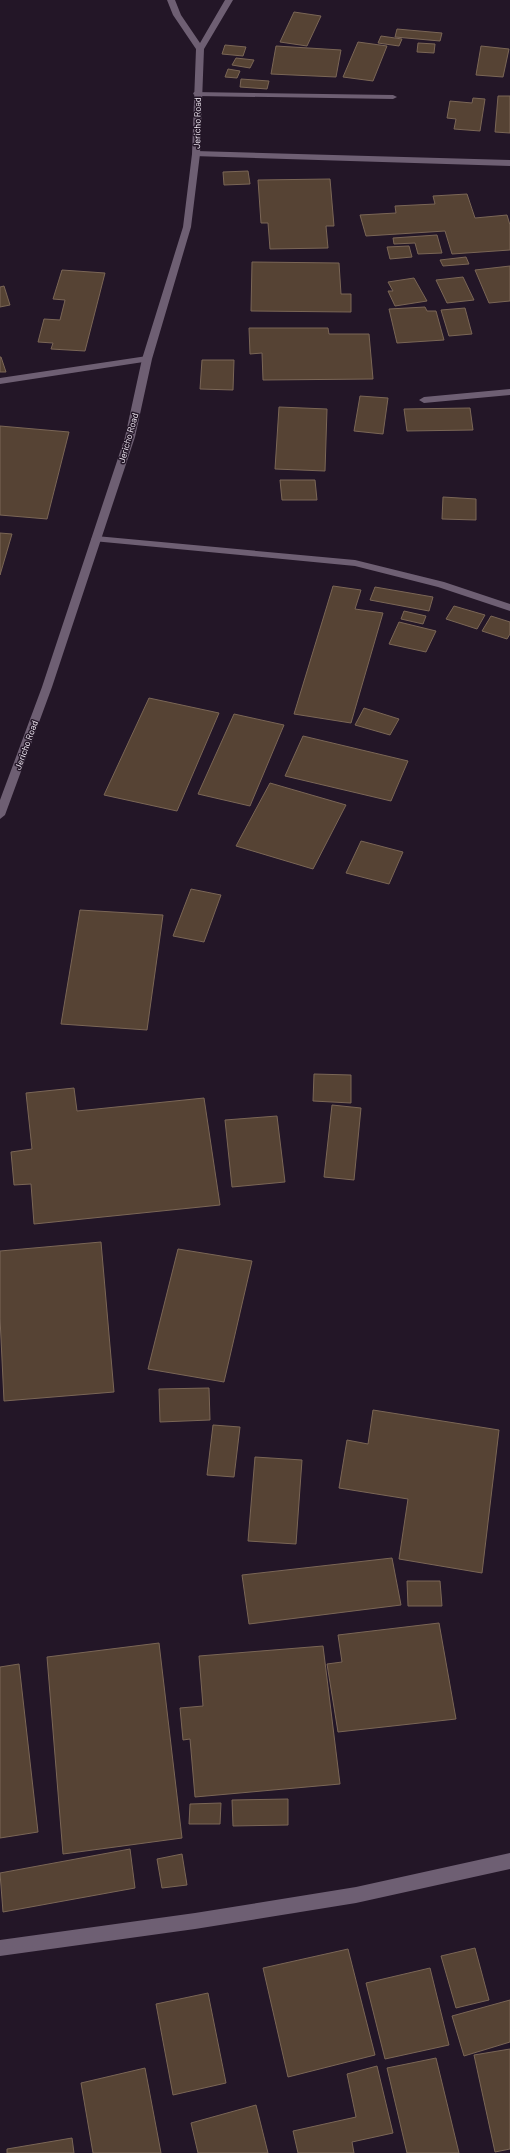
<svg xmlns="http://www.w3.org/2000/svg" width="510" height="2153" font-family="Barlow,sans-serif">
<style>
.building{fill:#564334;stroke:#7a6656}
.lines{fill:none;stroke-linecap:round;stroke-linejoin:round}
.street{fill:#6e5f73;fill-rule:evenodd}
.secondary{fill:#6e5f73;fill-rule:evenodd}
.labels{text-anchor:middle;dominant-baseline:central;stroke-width:3;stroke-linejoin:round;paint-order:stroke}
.far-street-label{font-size:9px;fill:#f8f0fb;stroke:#231627}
</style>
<rect width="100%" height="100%" fill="#231627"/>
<path class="building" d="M294,12L321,16L307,46L280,42Z
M397,29L442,33L440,41L395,37Z
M381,36L402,39L399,46L378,43Z
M358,42L387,46L373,81L343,77Z
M418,43L435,44L434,53L417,52Z
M225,45L246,47L243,56L222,54Z
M276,46L341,50L336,77L271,74Z
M481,46L509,49L503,77L476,75Z
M236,58L254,60L250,68L232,65Z
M228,69L240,71L237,78L225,77Z
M241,79L269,81L267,89L240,87Z
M498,96H510V133L495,132Z
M473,98L485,99L480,131L454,129L456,119L447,118L450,101L472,103Z
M248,171L250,184L224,185L223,172Z
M330,179L334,226H326L328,248L270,249L268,223H261L258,180Z
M467,194L475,218L507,215L510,225V250L452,254L445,231L366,236L360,215L396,213L395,206L435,204L433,196Z
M437,235L442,253L418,254L415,243L394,244L393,238Z
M409,246L412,257L390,259L387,247Z
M466,257L469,264L443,266L440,260Z
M252,262L339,263L341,294H351V312L251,311Z
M510,266V301L489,303L475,270Z
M62,270L105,273L85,351L51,349L53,343L38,342L44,319L60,320L65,300L53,299Z
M463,277L474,300L447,303L436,280Z
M414,278L427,301L395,306L388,291H393L388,282Z
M4,286L10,305L0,307V287Z
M425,307L427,311H436L444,340L397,343L389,309Z
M465,308L472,334L449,336L441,310Z
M249,328H328L329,334H369L373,379L263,380L262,353L250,354Z
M0,357H1L6,372H0Z
M202,360H234L233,390L200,389Z
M360,396L388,398L383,434L354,431Z
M279,407L327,409L325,471L275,469Z
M470,408L473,430L407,431L404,409Z
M0,426L69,432L47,519L0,515Z
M280,480H315L317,500H282Z
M443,497L476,499V520L442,519Z
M0,533L12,534L0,575Z
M333,586L361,590L355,609L383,613L351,723L294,714Z
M375,587L433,597L429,611L370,600Z
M454,606L485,615L477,629L446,619Z
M404,611L426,616L423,624L401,619Z
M491,616L510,622V634L507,639L482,631Z
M399,622L436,631L426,652L389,644Z
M149,698L219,713L177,811L104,795Z
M364,708L399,719L390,735L355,725Z
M234,714L284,725L250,806L198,794Z
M303,736L408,761L391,801L285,776Z
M270,783L346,805L313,869L236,846Z
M361,841L403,852L389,884L346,873Z
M191,889L221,895L204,942L173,936Z
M80,910L163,915L147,1030L61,1024Z
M314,1074L351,1075V1103L313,1101Z
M74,1088L77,1111L204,1098L220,1205L34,1224L31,1184L14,1185L11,1152L32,1149L26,1093Z
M332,1105L361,1108L354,1180L324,1177Z
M277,1116L285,1182L232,1187L225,1120Z
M101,1242L114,1392L4,1401L0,1318V1251Z
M178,1249L252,1261L224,1382L148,1369Z
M209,1388L210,1420L160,1422L159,1389Z
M373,1410L499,1430L482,1573L399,1559L408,1499L339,1488L347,1440L368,1444Z
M213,1425L240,1427L234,1477L207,1475Z
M255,1457L302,1460L296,1544L248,1541Z
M392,1558L401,1605L249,1624L242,1575Z
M407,1581H440L442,1606H408Z
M439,1623L456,1719L338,1732L327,1664L342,1662L338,1635Z
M159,1643L182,1838L63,1854L47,1657Z
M323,1646L340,1784L195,1797L190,1739L183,1740L180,1708L203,1706L199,1656Z
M19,1664L38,1832L0,1838V1667Z
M288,1799V1825L233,1826L232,1800Z
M221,1803L220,1824H189L190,1804Z
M130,1849L135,1888L3,1912L0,1873Z
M182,1854L187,1885L162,1888L157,1859Z
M475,1948L489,2000L456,2008L441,1956Z
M348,1949L375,2055L288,2077L263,1968Z
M430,1968L449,2045L385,2059L366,1983Z
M208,1993L226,2083L173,2095L156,2004Z
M510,2000V2042L464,2056L452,2016Z
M510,2049V2149L495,2152L474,2055Z
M436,2058L459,2153H407L387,2068Z
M377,2066L393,2133L352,2142L354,2153H298L293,2131L356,2117L347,2074Z
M145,2068L161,2153H93L81,2083Z
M256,2105L268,2153H198L191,2123Z
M72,2138L74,2153H7V2149Z"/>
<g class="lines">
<path class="street" d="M194,92L393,95L397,97L393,99L197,96L193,94Z
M196,151L510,160V166L193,156L192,154Z
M147,356L150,357V361L0,384V378Z
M510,389V395L424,403L419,400L424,397Z
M96,536L355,560L444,582L510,604V611L438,587L355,566L93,541L91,539Z
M510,1853V1869L356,1903L195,1929L0,1956V1940L195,1913L356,1887Z"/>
<path class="secondary" d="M167,0H175L181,15L200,43L225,0H233L204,49L200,154L191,227L152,359L135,437L52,687L5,815L0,819V800L42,687L125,437L142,359L183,227L192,154L196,49L173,15Z"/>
</g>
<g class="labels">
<g class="far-street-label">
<text transform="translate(197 123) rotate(-89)">Jericho Road</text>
<text transform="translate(128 438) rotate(-74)">Jericho Road</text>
<text transform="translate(26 745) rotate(-70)">Jericho Road</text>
</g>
</g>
</svg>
